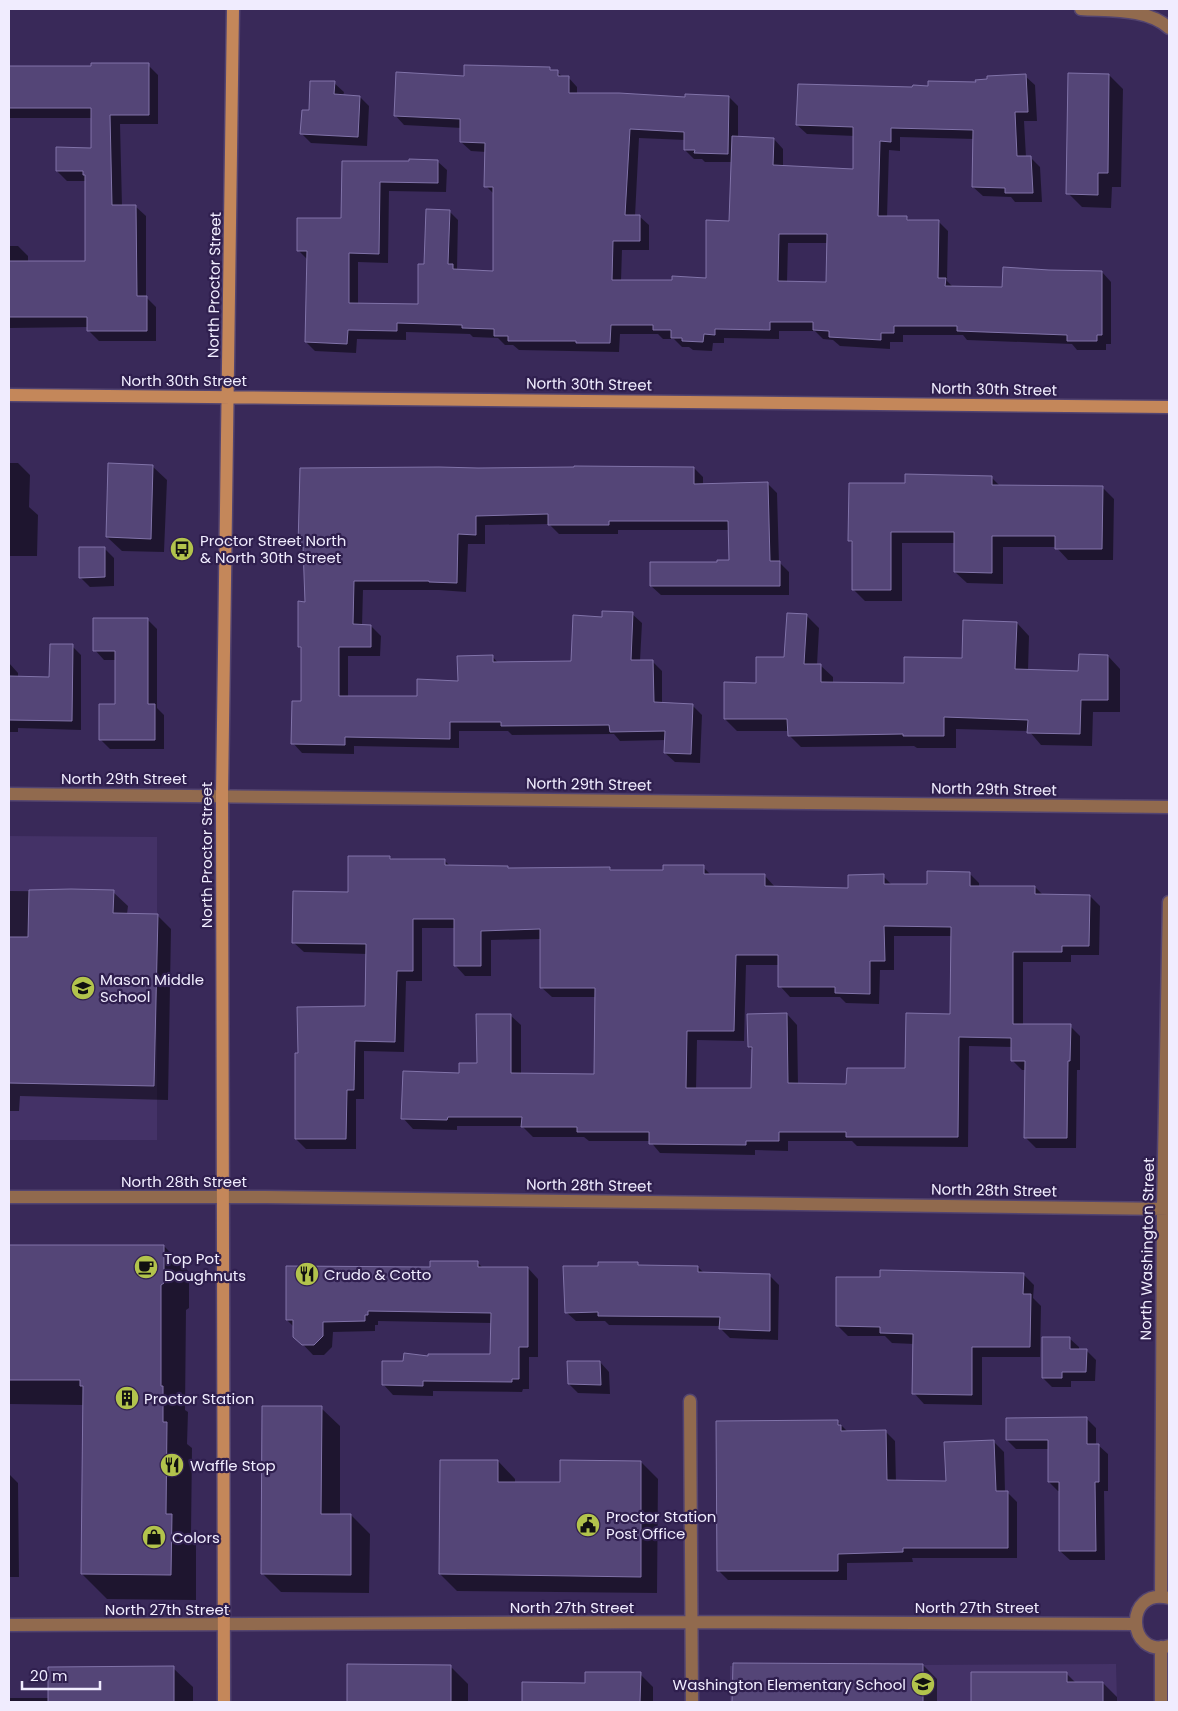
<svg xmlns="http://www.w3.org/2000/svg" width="1178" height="1711" font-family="Poppins,sans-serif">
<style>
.built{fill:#443267}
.shadow{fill:#0007;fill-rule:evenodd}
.building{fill:#544577;stroke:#8173a9;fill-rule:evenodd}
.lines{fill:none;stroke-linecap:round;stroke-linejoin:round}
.street-casing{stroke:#534470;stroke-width:15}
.secondary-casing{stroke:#534470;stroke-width:15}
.street{stroke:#916a4e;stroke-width:12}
.secondary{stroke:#c4875a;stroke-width:12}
.labels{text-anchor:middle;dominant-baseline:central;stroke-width:4.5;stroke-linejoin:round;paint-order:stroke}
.street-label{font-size:15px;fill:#f0ecfe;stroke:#2f1f4e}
.poi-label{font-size:15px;fill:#f0ecfe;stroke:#2f1f4e;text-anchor:start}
</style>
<rect width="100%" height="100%" fill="#392959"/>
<path class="built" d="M9,836L157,837V1140H9Z
M1116,1664L1117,1702H730V1666Z"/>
<path class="shadow" d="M148,65L158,75V124H120L122,206H135L146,216V297L156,307V341H99L89,331V327L9,328V246H18L28,256V262H87V181H67L57,171L92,149V118H9V66H15L17,68Z
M549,68L553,72H557L563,77H568L577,87V94L686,99L729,97L738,106V138L774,139L783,149V167L854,170L855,136L807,134L797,125L914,88L977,83L1025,76L1035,85L1037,121H1024L1026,157H1030L1040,167L1042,202H1015L1011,197L983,196L973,187L974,139L900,137V151L889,150L887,217H906L910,221L939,222L948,231L947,281L953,287L1003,288L1102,272L1111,282V344H1106V350H1077L1072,344L967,340L963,335H903V342H890V349L840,346L833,340L823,339L815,331H779V339L724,338V343H713L712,351L693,350L689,347H682L674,339H663L658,334H620L619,352L519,350L513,345H505L498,338L473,337L470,334L406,332V340L357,339L356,353L315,351L306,342L308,260L298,250L343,219V162L437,161L447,170L446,192L389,191L388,263L358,262V305L419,306L426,265L449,211L458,220L457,269L495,272V195L486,186V152L471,151L461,142L462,128L404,125L395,115L465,78ZM639,138L685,140V150L694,159H702L705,162H732L730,222L707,279L674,281H621L622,250H649V225L639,216H635ZM788,243H828L827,283L787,282Z
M1109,75L1123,89L1121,187H1112L1111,208L1082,207L1068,193Z
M334,83L344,92L343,96L360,97L369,106L367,146L311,143L302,134L310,111Z
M9,463H18L30,475L29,507L38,515L37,556H9Z
M152,466L167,480L164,552L122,551L107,537Z
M694,468L703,477V485L768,484L777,493L779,562L789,572V595H661L651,586L719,564L730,562V530H618V534H559L549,524L485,525V544H468L466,592L439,590H363L362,626H371L381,636L380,656H348V697H418L459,682L492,656L498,663L572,662L603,618L632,614L642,623L640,661H652L662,671V704L692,705L702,715L700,763L675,762L665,753L666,740L620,741L614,734L512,735L508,731H459V748L354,746V754L302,753L293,743L302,702L303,650L299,647L306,603L304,551L299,546Z
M992,478L1001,487H1102L1114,499L1113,560H1068L1056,547H1003V584L967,583L955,572L956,543H902V601H865L853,589V544L850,541L906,485Z
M104,548L114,558V586L90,587L80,577Z
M807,616L819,628L817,665H820L833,677V683L905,684L963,659L1017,623L1029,636L1028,671L1080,672L1108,656L1120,669V712H1093L1092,746L1041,745L1029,731L956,729V748H917L914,746L801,747L789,735V731H737L725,719L757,684L786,659Z
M147,619L157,629V708L164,715V749H110L100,739L116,705V660H104L95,650Z
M72,646L81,655V730L18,728V732H9V663L18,673V678H50Z
M390,857L393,860L445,861L451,867H508L510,869L610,868L612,871H664L703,867L712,876H765L775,887L849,889L883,876L893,886H928L969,873L979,883V887H1035L1043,895L1090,896L1100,906L1099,955H1071V962H1023V1026H1070L1080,1036V1070H1077L1076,1148H1036L1026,1138V1070H1022L1012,1060V1047L969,1046L968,1147L857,1146L852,1141H788V1151L755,1150V1155L660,1153L650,1141H589L584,1137H533L522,1126H457V1130L413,1129L403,1118L460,1074L479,1064L510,1015L521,1025V1075H595L596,997H552L541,987V939L491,940V976H465L455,965V928H422V981H406L404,1052L364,1051V1099H356V1149H306L296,1139L366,1007L367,954L304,952L293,942ZM894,936H952V1015L906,1069L848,1085H798L797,1025L787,1014L749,1047L753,1051L752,1090H696L697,1040L744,1041L746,965H780V986L790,997H840L846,1003L879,1004L880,970H894Z
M9,891L113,892L128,906L127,914L157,915L171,929L168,1100L20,1096L19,1111H9Z
M9,1246H164L189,1272V1308L186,1310L185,1410L188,1412L187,1444L192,1448L191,1535L196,1540V1600L107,1599L82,1574L84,1405L9,1404Z
M477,1262L483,1268H528L538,1279V1357H529V1389H523L522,1392L433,1391V1396L393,1395L383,1384L429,1357L492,1356V1323L378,1321V1325H375V1331L333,1332L332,1347L324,1355H313L295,1336L294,1327L287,1320L431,1268Z
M637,1263L640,1266L698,1267L704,1273L770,1276L779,1285L778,1340L730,1338L721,1329V1326L609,1325L605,1321H576L566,1312L600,1267Z
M1023,1274L1034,1285L1033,1298L1041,1306L1040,1357H982V1405L924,1404L914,1393V1344L892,1343L885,1336H848L837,1325Z
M1069,1338L1079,1347V1350H1086L1096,1360L1095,1381H1071V1387H1052L1043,1378Z
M600,1362L609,1372L610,1394L578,1393L569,1384Z
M321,1408L340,1426V1515H351L370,1534L369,1593L281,1592L262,1573Z
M1086,1418L1096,1428V1445H1098L1108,1454V1491H1104L1105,1560H1070L1060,1551V1491H1058L1049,1482V1449H1016L1007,1440Z
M837,1421L848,1432L885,1431L895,1441L896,1482H947L994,1442L1004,1452L1005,1492H1007L1017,1502V1558H912L913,1562L847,1563V1580H728L718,1570Z
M498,1461L515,1479V1483H561L641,1462L658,1479L657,1593L457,1591L440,1574Z
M9,1474L18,1483L19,1577H9Z
M734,1664L923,1665L937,1679V1702H734Z
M348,1665L450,1666L468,1684V1702H348Z
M173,1668L193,1687V1702H9V1698H50Z
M1066,1673L1076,1683H1103L1117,1697V1702H973V1674Z
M640,1674L653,1687V1702H523V1684H586Z"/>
<path class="building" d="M91,63H149V115H110L112,205H136L137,296H147V331H87V317H9V261H85V175H83V171H56V147L91,148V108H9V66H91Z
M464,65L550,67V70H558V76H569V93H619L685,97V94L729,96L728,154L694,153L695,150H684V132L630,129L625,215H640V241H613L612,280H672V276L706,278V220L729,221L732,136L774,138L773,165L853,169V127L796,125L798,84L912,87L913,85L928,86V81L976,82L975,80L987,79V76L1026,74L1028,112H1015L1017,156H1031L1033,193H1005V188L972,187L973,130L891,128V142L880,141L878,216H907V220H939L938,278H946L945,286L1002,287L1003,267L1049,270L1102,271V335H1097V341H1067V335L957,331V326H894V333H881V340L829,337V331L813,330V322H770V330L715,329V335L704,334L703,342L682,341V338H671V330H653V325H611L610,343H576V341H508V336H494V329L462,328V325L397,323V331L348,330L347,344L305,342L307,251H297V218H341L342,161H409V159L438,160V183L380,182L379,254L349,253V303L418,304V264H424L426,209L450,210L448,264H453V269L493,271V187H484L485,143L460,142V119L394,116L396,72L464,76ZM779,234H827L826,282L778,281Z
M1068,73L1109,74L1108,173H1098V195L1066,194Z
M310,81H335L334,94L360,96L358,137L300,134L302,110H309Z
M108,463L153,465L151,539L106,537Z
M574,466L694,467V484L768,482L770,561H780V586H650V562H717V560H729L728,521H609V525H548V514L476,516V535L458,534L457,583L429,582V581H354L353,624L371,625V647H339V696H417V679L458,681L457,656L493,655V662L571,661L573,615L602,617V611L633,612L631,660H653L654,702L693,704L691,754L664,753L665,731L610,732L609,725L501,726V722H450V739L345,737V745L291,744L292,701H301V647H298V601L305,602L303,547H298L300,468L439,467L478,468L574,467Z
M905,474L992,476V485L1103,486L1102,549H1055V536H992V573L954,572V532H891V590H852V541H848L849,483H905Z
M79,547H105V577L79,578Z
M787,613L807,614L804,664H821V682L904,683V657L962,658L963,620L1017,622L1015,669L1078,671L1079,654L1108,655V700H1081L1080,734L1027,733L1028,720L944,717V736H903V734L788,736L787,719H724V682L756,683V657H784Z
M93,618H148V704H155V740H99V704H115V651H93Z
M50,644H73L72,721L9,720V676L49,677Z
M348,856H390V859H445V865L508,866V868L610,867V870H663V865H704V874H765V886L848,888V875L884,874V884H927V871L970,872V886H1035V894L1090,895L1089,946H1062V952H1013V1024H1071L1070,1061H1068L1067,1138H1024L1025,1061H1011V1038L959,1037L958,1137H846V1132H779V1141H746V1145L649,1144V1132H577V1127H521L522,1117H448L447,1120L401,1119L403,1071L459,1073V1063H477L476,1014H511V1073L594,1074L595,988H540V929L481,931V966H454V919H413V971H397L395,1042L355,1041L354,1090H347L346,1139H295V1053H298L297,1007L365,1006L366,944L292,943L293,891L348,892ZM884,926L951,927L950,1014L906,1013L905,1068H847L846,1084L788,1083L787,1013L747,1014L748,1047H752L751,1088H686L687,1031H734L736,955H778V987H835V993L870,994V961H885Z
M71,889L114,890L113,913L158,914L154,1086L9,1083V937H28L29,890Z
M9,1245H164V1283L161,1285V1386H163V1422H167L166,1514H172L171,1575L81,1574L83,1386H80V1380H9Z
M430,1261H478V1267H528V1347H519V1379H512V1382L423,1381V1386L382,1385V1361H403L404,1353L428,1356V1354H490L491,1313L368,1311V1315H365V1321L323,1322V1336L314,1345H302L293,1337V1320H286V1266L430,1267Z
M598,1262H638V1265L698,1266V1272L770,1274V1331L719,1329L720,1317L598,1316V1312L565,1313L563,1266H598Z
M880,1270L1024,1273L1023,1294H1031L1030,1347H972V1395L912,1394L913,1334L880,1333V1327L836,1326V1277H880Z
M1042,1337H1070V1349H1087L1086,1372H1062V1378H1042Z
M567,1361H600L601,1385L568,1384Z
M262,1406H322L321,1514H351V1575L261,1574Z
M1087,1417V1444H1099V1482H1095L1096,1551H1059V1482H1048V1440H1006V1418Z
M838,1420V1425H841V1431L886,1430L887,1480L946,1481L944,1442L994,1440L996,1491H1008V1548H903V1552L838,1554V1571H717L716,1421Z
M440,1460H498V1482H560V1460L641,1461V1577L439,1574Z
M733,1663L923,1664V1702H732Z
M347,1664L451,1665V1702H347Z
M174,1666V1702H48V1667Z
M585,1672H641L640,1702H522V1682L585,1683Z
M971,1672H1067V1682H1103V1702H971Z"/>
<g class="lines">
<g class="street-casing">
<path id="street" d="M1081,9C1109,11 1148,8 1169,28
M9,794L1169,807
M9,1197H266L1169,1209
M690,1401L692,1702
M1161,1597L1163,1209L1169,902
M1169,1598C1123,1587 1127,1659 1169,1646
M9,1625L692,1622L1135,1624
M1161,1647V1702"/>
</g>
<g class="secondary-casing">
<path id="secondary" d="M9,395L1169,407
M224,1702L222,795L233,9"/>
</g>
<use href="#street" class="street"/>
<use href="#secondary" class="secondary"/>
</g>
<defs>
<g id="bus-disc" transform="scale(1.25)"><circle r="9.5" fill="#b2c34c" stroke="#2f1f4e"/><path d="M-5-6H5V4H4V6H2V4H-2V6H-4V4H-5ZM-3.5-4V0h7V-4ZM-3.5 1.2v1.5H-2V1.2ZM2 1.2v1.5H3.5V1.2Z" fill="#111"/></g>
<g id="school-disc" transform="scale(1.25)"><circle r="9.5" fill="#b2c34c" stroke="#2f1f4e"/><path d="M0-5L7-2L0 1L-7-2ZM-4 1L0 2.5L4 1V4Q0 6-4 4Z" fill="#111"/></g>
<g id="cafe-disc" transform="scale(1.25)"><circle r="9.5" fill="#b2c34c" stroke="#2f1f4e"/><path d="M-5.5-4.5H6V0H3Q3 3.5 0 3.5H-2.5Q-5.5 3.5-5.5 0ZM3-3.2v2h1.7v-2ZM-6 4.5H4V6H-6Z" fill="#111"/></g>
<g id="restaurant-disc" transform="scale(1.25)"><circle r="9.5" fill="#b2c34c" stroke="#2f1f4e"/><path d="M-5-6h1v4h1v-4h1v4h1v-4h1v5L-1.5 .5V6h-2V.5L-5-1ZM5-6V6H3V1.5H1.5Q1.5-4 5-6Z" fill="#111"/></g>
<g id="building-disc" transform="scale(1.25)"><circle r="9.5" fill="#b2c34c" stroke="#2f1f4e"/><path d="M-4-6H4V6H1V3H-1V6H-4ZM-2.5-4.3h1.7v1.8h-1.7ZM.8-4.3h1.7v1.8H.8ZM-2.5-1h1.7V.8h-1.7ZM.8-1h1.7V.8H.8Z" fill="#111"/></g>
<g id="civic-disc" transform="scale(1.25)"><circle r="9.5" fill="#b2c34c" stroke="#2f1f4e"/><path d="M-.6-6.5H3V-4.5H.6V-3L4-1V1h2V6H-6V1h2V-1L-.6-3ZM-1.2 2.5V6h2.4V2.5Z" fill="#111"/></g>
<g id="shop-disc" transform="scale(1.25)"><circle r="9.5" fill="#b2c34c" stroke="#2f1f4e"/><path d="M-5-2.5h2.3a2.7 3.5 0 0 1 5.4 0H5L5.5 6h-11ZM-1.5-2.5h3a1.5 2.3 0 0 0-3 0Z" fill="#111"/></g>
</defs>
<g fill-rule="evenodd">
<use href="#bus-disc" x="182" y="549"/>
<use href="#school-disc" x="83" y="988"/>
<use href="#cafe-disc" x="146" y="1267"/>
<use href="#restaurant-disc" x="307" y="1274"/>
<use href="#building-disc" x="127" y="1398"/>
<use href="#restaurant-disc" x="172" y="1465"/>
<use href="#civic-disc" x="588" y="1525"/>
<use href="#shop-disc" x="154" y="1537"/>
<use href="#school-disc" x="923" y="1684"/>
</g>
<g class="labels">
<g class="street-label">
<text transform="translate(214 285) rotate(-89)">North Proctor Street</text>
<text x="184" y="380">North 30th Street</text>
<text transform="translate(589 384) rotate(1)">North 30th Street</text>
<text transform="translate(994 389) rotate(1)">North 30th Street</text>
<text x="124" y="778">North 29th Street</text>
<text transform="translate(589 784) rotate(1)">North 29th Street</text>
<text transform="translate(994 789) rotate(1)">North 29th Street</text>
<text transform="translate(206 855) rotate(-90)">North Proctor Street</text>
<text x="184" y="1181">North 28th Street</text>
<text transform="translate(589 1185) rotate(1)">North 28th Street</text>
<text transform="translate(994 1190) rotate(1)">North 28th Street</text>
<text transform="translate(1147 1249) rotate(-89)">North Washington Street</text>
<text x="572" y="1607">North 27th Street</text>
<text x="977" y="1607">North 27th Street</text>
<text x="167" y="1609">North 27th Street</text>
</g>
<g class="poi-label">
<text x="200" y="540">Proctor Street North<tspan x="200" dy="17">&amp; North 30th Street</tspan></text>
<text x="100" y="979">Mason Middle<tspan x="100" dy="17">School</tspan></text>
<text x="164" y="1258">Top Pot<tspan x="164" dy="17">Doughnuts</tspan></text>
<text x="324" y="1274">Crudo &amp; Cotto</text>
<text x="144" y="1398">Proctor Station</text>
<text x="190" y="1465">Waffle Stop</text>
<text x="606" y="1516">Proctor Station<tspan x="606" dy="17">Post Office</tspan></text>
<text x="172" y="1537">Colors</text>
<text x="906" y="1684" text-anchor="end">Washington Elementary School</text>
</g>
</g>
<rect width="1178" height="1711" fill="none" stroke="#f0ecfe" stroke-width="20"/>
<path d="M22 1681v8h78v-8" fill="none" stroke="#f0ecfe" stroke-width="2.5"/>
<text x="30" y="1681" font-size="15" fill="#f0ecfe" stroke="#2f1f4e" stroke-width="4" paint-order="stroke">20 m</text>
</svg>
